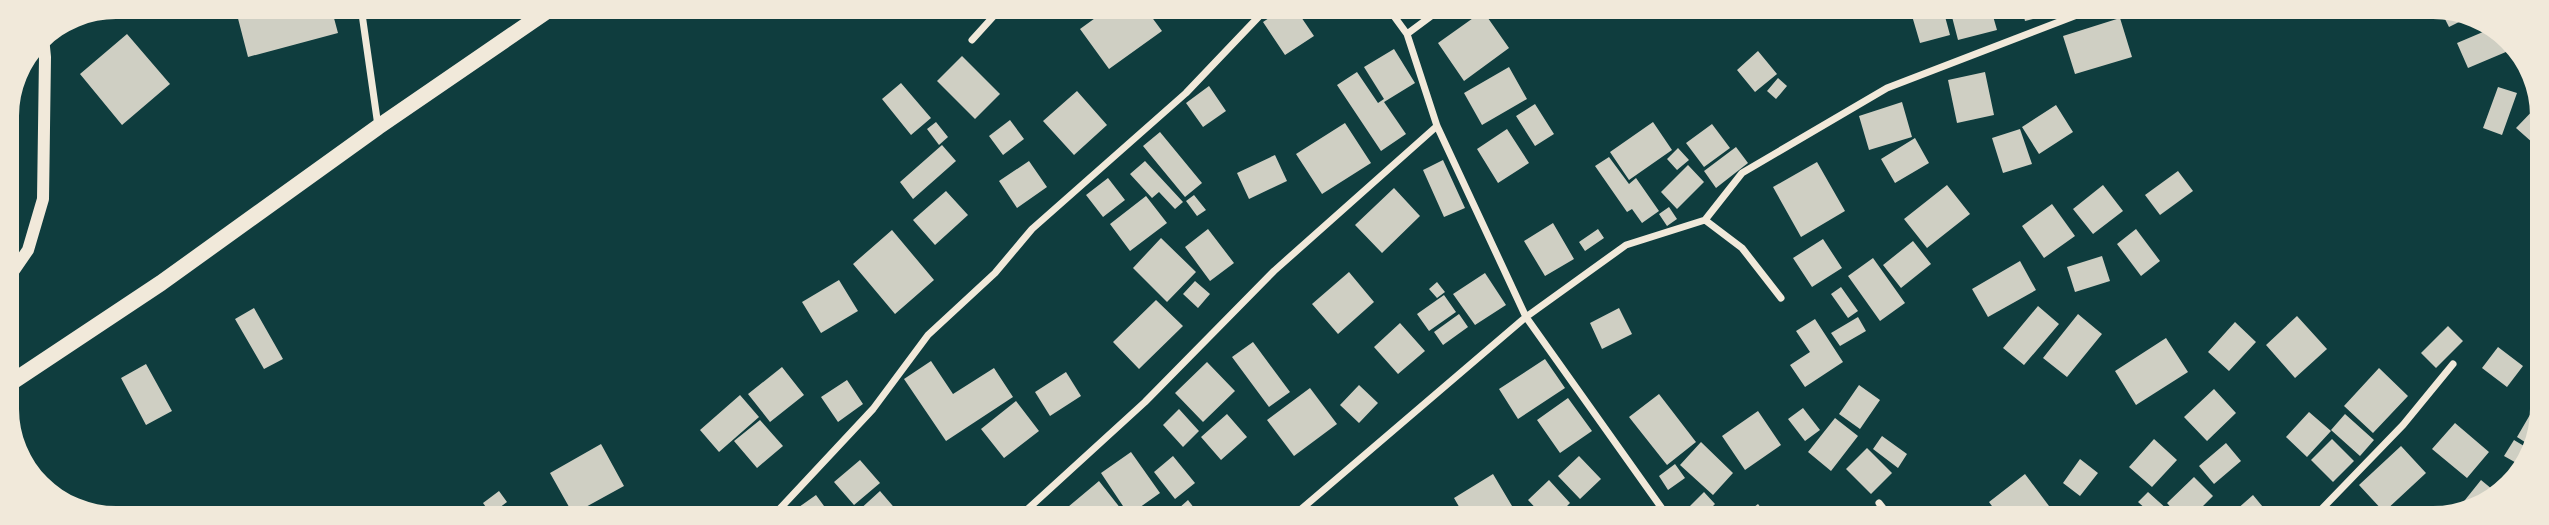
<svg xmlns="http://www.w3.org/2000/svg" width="2549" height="525" font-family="'Varela Round',sans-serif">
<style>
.building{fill:#cfcfc3}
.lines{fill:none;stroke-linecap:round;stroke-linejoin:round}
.minor{stroke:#f1e9da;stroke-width:7}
.tertiary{stroke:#f1e9da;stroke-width:12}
.trunk{stroke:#f1e9da;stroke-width:16}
</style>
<rect width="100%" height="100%" fill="#0f3d3e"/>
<path class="building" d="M235,7H331L338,33L248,57Z
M1109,8H1145L1162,31L1109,69L1080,29Z
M1284,8H1295L1314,36L1285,55L1263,22Z
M1910,9H1943L1950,35L1920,43Z
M1950,9H1991L1997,30L1958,40Z
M2022,9H2070V10L2025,21Z
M2440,9H2453L2469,17L2449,27Z
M1483,11L1509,48L1464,81L1438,43Z
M2120,18L2132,57L2075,74L2063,36Z
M2490,29L2508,38L2513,49L2468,68L2457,43Z
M127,34L170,84L122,125L80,74Z
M1394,49L1415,83L1384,102L1406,134L1381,151L1337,85L1357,72L1378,103L1384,99L1364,67Z
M1758,51L1777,74L1755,92L1737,70Z
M962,56L1000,94L975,119L937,81Z
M1509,67L1527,99L1482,125L1464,93Z
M1985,72L1994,115L1957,123L1948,80Z
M1778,78L1787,86L1776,99L1767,91Z
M901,83L931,118L911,135L882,99Z
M1209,86L1226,111L1203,127L1186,103Z
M2498,87L2517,93L2502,135L2483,128Z
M1077,91L1107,125L1074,155L1043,121Z
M1902,102L1912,137L1869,150L1859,116Z
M2540,103V136L2533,143L2516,128Z
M1535,104L1554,134L1535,146L1516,116Z
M2056,105L2073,132L2039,154L2022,127Z
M1010,120L1024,139L1003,155L989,136Z
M936,122L948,137L939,145L927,129Z
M1653,122L1672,150L1629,180L1610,152Z
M1345,123L1371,163L1322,194L1296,154Z
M1712,124L1730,148L1704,167L1686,143Z
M1507,129L1529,163L1498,183L1477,149Z
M2020,129L2032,164L2003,173L1992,138Z
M1160,132L1202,183L1185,197L1143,146Z
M1915,138L1929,163L1895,183L1881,159Z
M942,145L956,161L913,199L900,182Z
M1736,147L1748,163L1716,188L1704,171Z
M1678,148L1689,160L1677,170L1667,159Z
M1275,155L1287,181L1249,199L1237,173Z
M1609,157L1629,184L1636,178L1659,211L1642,223L1632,209L1627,212L1595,166Z
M1443,160L1465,208L1444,217L1423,170Z
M1029,161L1047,187L1017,208L999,181Z
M1145,161L1183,202L1175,209L1159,192L1152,198L1130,174Z
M1817,162L1845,211L1801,237L1773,187Z
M1688,165L1704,182L1677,209L1661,192Z
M2178,171L2193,191L2160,215L2145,195Z
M1108,178L1125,200L1103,217L1086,195Z
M1947,185L1970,214L1927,248L1904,219Z
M2103,185L2123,211L2093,234L2073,209Z
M1394,188L1420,216L1382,253L1355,225Z
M946,191L968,215L935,245L913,220Z
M1194,195L1206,210L1197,216L1186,201Z
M1146,196L1167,223L1130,251L1110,224Z
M2052,204L2075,236L2044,258L2022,226Z
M1669,207L1677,219L1667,226L1659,214Z
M1553,223L1574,259L1545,276L1524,241Z
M1208,229L1234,263L1210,281L1185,247Z
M1598,229L1604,238L1585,251L1579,242Z
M2136,229L2160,261L2141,276L2117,244Z
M892,230L934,280L895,314L853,264Z
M1161,238L1196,272L1167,302L1133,268Z
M1823,239L1842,268L1812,287L1793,258Z
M1913,241L1931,264L1901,288L1883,265Z
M2102,256L2110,281L2075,292L2067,267Z
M1873,258L1905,303L1880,321L1848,276Z
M2020,261L2036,290L1988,317L1972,289Z
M1349,272L1374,302L1338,334L1312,304Z
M1485,273L1506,305L1475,325L1453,294Z
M839,280L858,311L821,333L802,302Z
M1195,281L1210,294L1198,308L1183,294Z
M1437,282L1445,292L1437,298L1429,289Z
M1841,287L1858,311L1848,318L1831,294Z
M1444,295L1456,312L1429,331L1417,314Z
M1156,300L1183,326L1139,369L1113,342Z
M2038,306L2059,324L2024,365L2003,348Z
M254,308L283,359L264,369L235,319Z
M1619,308L1632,334L1602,349L1590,323Z
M1459,314L1468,327L1443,345L1434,332Z
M2078,314L2102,334L2067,377L2043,358Z
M2297,316L2327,349L2295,378L2266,345Z
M1858,317L1866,331L1840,346L1831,333Z
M1815,319L1843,362L1805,387L1790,365L1810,352L1796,331Z
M2235,322L2256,342L2229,371L2208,352Z
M1400,323L1425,351L1398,374L1374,347Z
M2448,326L2463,341L2436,368L2421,353Z
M2166,338L2188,372L2136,405L2115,371Z
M1253,342L1290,392L1269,407L1232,357Z
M2498,347L2523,366L2507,387L2482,368Z
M1545,359L1565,388L1518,419L1499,389Z
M931,361L953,394L994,368L1013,397L946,441L904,379Z
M1207,362L1235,391L1203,422L1175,393Z
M146,364L172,411L146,425L121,378Z
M782,367L804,395L770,422L748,394Z
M2379,368L2408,396L2373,433L2344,406Z
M1066,372L1081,396L1050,416L1035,392Z
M847,380L863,404L838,422L821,397Z
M1359,385L1378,403L1359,423L1340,405Z
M1859,385L1880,400L1860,429L1839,414Z
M1310,388L1337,424L1294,456L1267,420Z
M2214,389L2236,413L2207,441L2184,417Z
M1659,394L1696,442L1667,465L1629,417Z
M740,395L759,417L719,452L700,430Z
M1568,398L1592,431L1560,453L1537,420Z
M1016,401L1039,431L1004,458L981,429Z
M2538,401L2540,402V429L2531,446L2517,437Z
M1803,408L1820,430L1805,441L1788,419Z
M1179,409L1199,431L1183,447L1163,425Z
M1758,411L1781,445L1745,470L1722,436Z
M2309,412L2331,431L2307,457L2286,437Z
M1227,414L1247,437L1221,460L1201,437Z
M2345,414L2374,440L2360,456L2331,430Z
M1835,418L1858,436L1831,471L1808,452Z
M760,420L783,446L757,468L734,441Z
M2455,423L2489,452L2467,478L2432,449Z
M1882,436L1907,454L1898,468L1873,449Z
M2154,439L2177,460L2152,487L2129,467Z
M2332,439L2354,461L2333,482L2311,460Z
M2514,440L2529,449L2520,465L2504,456Z
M1701,442L1733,473L1713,495L1680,465Z
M2226,443L2241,461L2214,484L2199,466Z
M601,444L624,486L573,514L550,473Z
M2401,446L2426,473L2384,512L2359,485Z
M1867,448L1892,473L1871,494L1846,469Z
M1131,452L1160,493L1129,515L1101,473Z
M1173,456L1195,483L1175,499L1154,472Z
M1579,456L1601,479L1580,499L1558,476Z
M2080,459L2098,473L2080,496L2063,483Z
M860,460L880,483L854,505L834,482Z
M1675,464L1685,478L1668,490L1659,476Z
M1493,474L1515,511L1505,517H1465L1454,498Z
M2025,474L2049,506L2034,517H2000L1989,502Z
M2194,477L2213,496L2191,518H2180L2167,503Z
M1549,480L1570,503L1556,517H1544L1528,500Z
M2481,480L2498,494L2464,507L2461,505Z
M1099,481L1121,509L1111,517H1066L1062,512Z
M499,491L507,502L491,514L483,503Z
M880,491L898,512L893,517H861L857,512Z
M1704,492L1715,504L1702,517H1687L1683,513Z
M2148,492L2168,510L2161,518H2156L2138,502Z
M816,495L832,517H806L799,507Z
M2253,495L2272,518H2227Z
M1188,500L1201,517H1169Z
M1758,504L1768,517H1741Z"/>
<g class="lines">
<path class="minor" d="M361,7L378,126
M1388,8L1407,34L1437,126L1526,317L1668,517
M1407,34L1442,8
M972,40L1001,8
M1705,220L1742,248L1781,298
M1879,503L1890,517
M773,516L873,409L928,335L995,273L1032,229L1186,93L1267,8
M1019,517L1145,402L1274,271L1437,126
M1292,517L1526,317L1626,245L1705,220L1742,173L1887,88L2090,10
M2313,518L2403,425L2453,364"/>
<path class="tertiary" d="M8,279L28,250L43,199L45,57L43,37"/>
<path class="trunk" d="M9,384L161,283L378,127L553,7"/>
</g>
<path d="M0 0H2549V525H0ZM116 19H2433A97 97 0 0 1 2530 116V409A97 97 0 0 1 2433 506H116A97 97 0 0 1 19 409V116A97 97 0 0 1 116 19Z" fill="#f1e9da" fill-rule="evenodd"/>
</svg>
